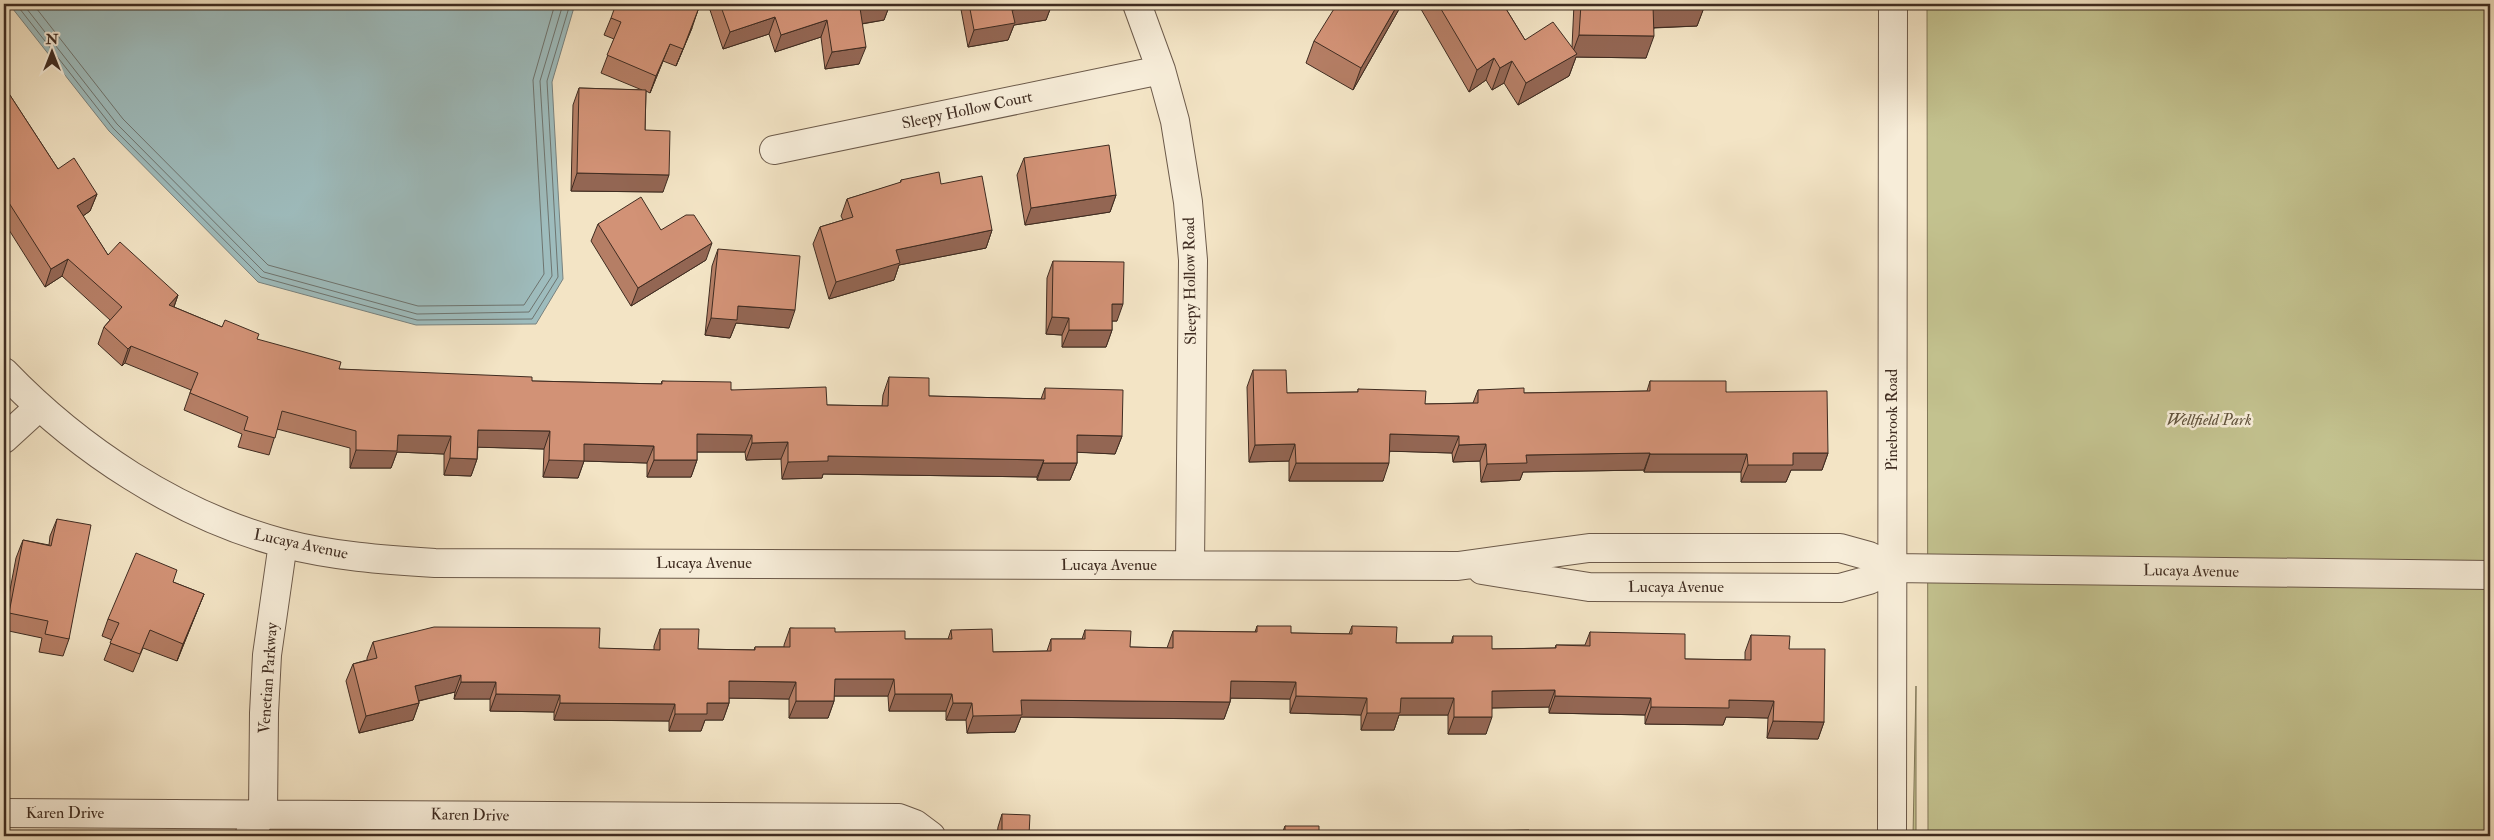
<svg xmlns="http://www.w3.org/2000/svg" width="2494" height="840" font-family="'IM FELL Double Pica',serif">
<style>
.green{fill:#c3c28f;stroke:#817758}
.water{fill:#9ebcbd;stroke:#78827f}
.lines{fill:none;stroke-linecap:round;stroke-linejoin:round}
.shore{stroke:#6e746f;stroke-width:1}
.minor-casing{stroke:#6c5a4a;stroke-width:30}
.minor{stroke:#f7edd9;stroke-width:28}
.wall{fill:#b57e65;stroke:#3f2c21}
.shaded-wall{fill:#936653;stroke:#3f2c21}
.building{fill:#d29276;stroke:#3f2c21}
.labels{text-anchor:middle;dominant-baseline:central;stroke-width:5;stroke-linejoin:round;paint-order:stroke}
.street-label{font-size:16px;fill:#3f2c21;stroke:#f7edd9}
.park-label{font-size:16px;font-style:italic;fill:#60523c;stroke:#f7edd9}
</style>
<rect width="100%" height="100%" fill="#f3e4c5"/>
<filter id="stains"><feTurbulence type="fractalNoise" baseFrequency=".004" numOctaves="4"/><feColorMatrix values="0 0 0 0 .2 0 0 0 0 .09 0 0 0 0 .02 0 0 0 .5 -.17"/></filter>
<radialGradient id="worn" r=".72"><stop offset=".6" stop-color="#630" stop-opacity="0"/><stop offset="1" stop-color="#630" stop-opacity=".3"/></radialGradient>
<path class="green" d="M1927,4H2490V836H1928Z
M1916,686V836H1913Z"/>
<path class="water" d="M9,4H575L552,82L563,279L536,324L416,325L258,282L109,131Z"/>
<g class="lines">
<path class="shore" d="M16,4L113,128L261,277L417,320L532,319L558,277L547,81L570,4
M23,4L117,124L264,272L417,314L529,312L552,276L540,81L563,4
M33,4L123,119L268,265L418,306L524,305L544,274L533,80L555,4"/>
<g class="minor-casing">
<path id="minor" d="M1137,4L1161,70L1175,121L1188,202L1193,260L1190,565
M774,150L1161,70
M4,372C78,449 177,515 282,543C331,556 384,560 435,563L1458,566L1589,548H1840L1869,556L1892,568L2490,575
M4,439L39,407
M1482,570L1589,587L1840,588L1869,580L1892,568
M4,813L899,818L915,824L931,836
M249,836L263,813L264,713L267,655L283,543
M1892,836L1893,4"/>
</g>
<use href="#minor" class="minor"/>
</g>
<path class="wall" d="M713,4H890L884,20L862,24L859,64L825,69L821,37L775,52L769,34L723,49L710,10Z
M960,4H1052L1046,20L1014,25L1008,40L968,47Z
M1402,4L1353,90L1306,63L1314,41Z
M1418,4H1503L1525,40L1572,47L1574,4H1705L1697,26L1654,28L1646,58L1576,57L1569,76L1518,105L1504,83L1492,90L1486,80L1469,92Z
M611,18L692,28L676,66L663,61L650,93L646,91L645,130L663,192L571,191L573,105L579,88L642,90L601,73L614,39L604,35Z
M4,86L58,169L97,194L90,211L83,216L108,255L178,295L174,307L222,327L339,369L532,381L661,384L662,381L731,390L827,405L882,406L883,395L889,377L929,396L1041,399L1045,388L1122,436L1115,454L1077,452V463L1070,480H1037V477L823,474L822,478L782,479L781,459L746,460L745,452H697V460L691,477H647V463L584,461L578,478L543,477L544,449L478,447L477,459L471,476L444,475V454L397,452L391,468H350V448L277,429L269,455L238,447L242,434L184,410L191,390L125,363L122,366L98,344L104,327L110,320L62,276L45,287L4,222Z
M1024,158L1116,195L1110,212L1025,225L1017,175Z
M901,180L941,184L992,230L986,248L899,265L894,280L829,299L813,244L820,227L843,220L841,216L847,199L900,183Z
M598,224L661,230L706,260L631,306L591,241Z
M718,249L789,328L736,323L730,338L705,335L712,266Z
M1053,261L1117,321H1112V330L1106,347H1062V335L1046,334L1047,278Z
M1253,370L1287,393L1358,392V389L1425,404L1473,403L1478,390L1524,393L1647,391L1650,381L1726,392L1828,453L1822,470H1791L1786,482H1741V472H1644V470L1523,472L1520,480L1481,482L1480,461L1453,462L1452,453L1390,451L1383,481H1289V461L1249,462L1247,387Z
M57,519L69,639L63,656L39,652L42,638L4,630V622L16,558L23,540L49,545L50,536Z
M173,582L204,594L177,661L143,648L133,672L104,660L112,640L102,636L108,619Z
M1257,626L1291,633L1349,634L1352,626L1396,643H1451L1453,636L1492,649L1555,648L1556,645H1585L1590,632L1685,659L1745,660V652L1751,635L1789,649L1824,722L1818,739L1767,738L1768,718L1726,717L1723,725L1645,724V715L1549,713V707L1492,708L1486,734H1448V715H1399L1394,730H1361V715L1290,713V699L1231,698L1230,702L1224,719L1021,717L1015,732L967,733L966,720H946V711H889L888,696H834V701L828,718H789V699L729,698V703L723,720H705L701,731H669V721L554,720V712L490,711V699H454L455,692L419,701V703L413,720L359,733L346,681L353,664L367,660V658L373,642L654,650V646L660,629L698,649L754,650L755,647H784V645L790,628L905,639H948L951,630L993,652L1047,651L1051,639H1082L1085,630L1130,647L1167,648L1173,631L1255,632Z
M1002,814L1029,835L1124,836H997L998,827Z
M1285,826L1319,836H1281Z"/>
<path class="shaded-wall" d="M887,4H890L884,20L854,25L860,8Z
M1046,4H1052L1046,20L1014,25L1008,40L968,47L974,30L1012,10Z
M1398,4H1402L1353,90L1361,68Z
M1705,5L1697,26L1645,28L1653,6Z
M698,10L692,28L676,66L683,49Z
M775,17L769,34L723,49L730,32Z
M827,20L821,37L775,52L781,35Z
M1579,35L1654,36L1646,58L1576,57L1569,76L1518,105L1526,83L1571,57Z
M670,44L663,61L650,93L656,76Z
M866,47L859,64L825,69L832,52Z
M1494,58L1486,80L1469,92L1477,70Z
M1512,61L1504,83L1492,90L1500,68Z
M577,173L669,175L663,192L571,191Z
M97,194L90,211L71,224L77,206Z
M1116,195L1110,212L1025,225L1031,208Z
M992,230L986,248L899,265L894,280L829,299L836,282L896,250Z
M712,243L706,260L631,306L638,288Z
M68,259L62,276L45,287L51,269Z
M178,295L172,312L169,305Z
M1112,304H1123L1117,321H1106Z
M738,306L795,310L789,328L736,323L730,338L705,335L711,318Z
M1052,317L1069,318L1062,335L1046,334Z
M1069,330H1112L1106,347H1062Z
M131,346L125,363L122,366L128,349Z
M478,430L550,431L544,449L471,447Z
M697,434L752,435L745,452H691Z
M1390,434L1459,436L1452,453L1384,451Z
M398,435L451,436L444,454L397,452L391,468H350L356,450Z
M1077,435L1122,436L1115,454L1071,452Z
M788,442L781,459L746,460L752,443Z
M584,444L654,446L647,463L584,461L578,478L543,477L549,460Z
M1295,444L1289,461L1249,462L1255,445Z
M1486,444L1480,461L1453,462L1459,445Z
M1650,453L1644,470L1523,472L1520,480L1481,482L1487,464L1526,455Z
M1793,453H1828L1822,470H1791L1786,482H1741L1748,465Z
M1650,454H1747L1741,472H1644Z
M828,456L1044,460L1037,477L823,474L822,478L782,479L788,462Z
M450,458L477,459L471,476L444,475Z
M654,460H697L691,477H647Z
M1043,463H1077L1070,480H1037Z
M1296,463H1389L1383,481H1289Z
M204,594L197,611L177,661L183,644Z
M461,675L455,692L409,703L415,686Z
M835,679H894L888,696H828Z
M729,681L796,682L789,699L723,698Z
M1231,681L1296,682L1290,699L1225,698Z
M461,682H496L490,699H454Z
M1555,690L1549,707L1485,708L1492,691Z
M496,694L560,695L554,712L490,711Z
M895,694H952L946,711H889Z
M1296,696L1367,698L1361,715L1290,713Z
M1555,696L1651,698L1645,715L1549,713Z
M1401,698H1454L1448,715H1399L1394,730H1361L1367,713Z
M1021,700L1230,702L1224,719L1021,717L1015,732L967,733L973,716Z
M1729,700L1774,701L1768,718L1726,717L1723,725L1645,724L1651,707Z
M796,701H834L828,718H789Z
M419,703L413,720L359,733L366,716Z
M560,703L675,704L669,721L554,720Z
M707,703H729L723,720H705L701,731H669L675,714Z
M953,703H972L966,720H946Z
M1454,717H1492L1486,734H1448Z
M1773,721L1824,722L1818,739L1767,738Z"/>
<path class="building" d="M616,4H682L698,10L683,49L670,44L656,76L607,55L621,22L611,18Z
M720,4H887L860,8L866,47L832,52L827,20L781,35L775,17L730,32Z
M969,4H1046L1012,10L1015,23L974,30Z
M1337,4H1398L1361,68L1314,41Z
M1438,4H1503L1525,40L1553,22L1577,54L1526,83L1512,61L1500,68L1494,58L1477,70Z
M1581,4H1705V5L1653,6L1654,36L1579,35Z
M4,86L58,169L74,158L97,194L77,206L108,255L120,242L178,295L169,305L222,327L225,320L259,334L257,339L341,362L339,369L532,377V381L662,384V381L731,382V390L826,387L827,405L888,406L889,377L929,378V396L1045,399V388L1123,390L1122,436L1077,435V463H1043L1044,460L828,456V461L788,462V442L752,443V435L697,434V460H654V446L584,444V461L549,460L550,431L478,430L477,459L450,458L451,436L398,435L397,451L356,450V431L282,411L275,438L244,430L248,417L190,393L198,373L131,346L128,349L104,327L122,307L68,259L51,269L4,195Z
M579,88L646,90L645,130L670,131L669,175L577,173Z
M1109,145L1116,195L1031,208L1024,158Z
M939,172L941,184L982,176L992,230L896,250L900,263L836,282L820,227L853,217L847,199L901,182V180Z
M641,197L661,230L686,215H694L712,243L638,288L598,224Z
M718,249L800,256L795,310L738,306L737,320L711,318Z
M1053,261L1124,262L1123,304H1112V330H1069V318L1052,317Z
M1253,370H1286L1287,393L1358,392V389L1426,391L1425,404L1478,403V390L1524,388V393L1650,391V381H1726V392L1827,391L1828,453H1793V465H1748L1747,454H1650V453L1526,455L1527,463L1487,464L1486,444L1459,445V436L1390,434L1389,463H1296L1295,444L1255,445Z
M57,519L91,525L69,639L45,634L48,621L9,613L23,540L51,546Z
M136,553L177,570L173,582L204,594L183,644L150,630L140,654L110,643L119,623L108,619Z
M1257,626H1291V633L1352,634V626L1397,627L1396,643H1453V636H1492V649L1556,648V645L1590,646V632L1685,634V659L1751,660V635L1790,636L1789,649H1825L1824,722L1773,721L1774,701L1729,700V708L1651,707V698L1555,696V690L1492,691V717H1454V698H1401L1400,713H1367V698L1296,696V682L1231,681L1230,702L1021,700L1022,715L973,716L972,703H953L952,694H895L894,679H835L834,701H796V682L729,681V703H707V714H675V704L560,703V695L496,694V682H461V675L415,686L419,703L366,716L353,664L377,658L373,642L434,627L600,628L599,648L660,650V629H699L698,649L755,650V647H790V628H835V632L905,631V639H952L951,630L992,629L993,652L1051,651V639H1085V630L1131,631L1130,647L1173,648V631L1257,632Z
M1002,814L1030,815L1029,835L1124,832V836H1002Z
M1285,826H1319V836H1285Z
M1529,830V836H1426V832Z"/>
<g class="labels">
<g class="street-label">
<text transform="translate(967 110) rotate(-12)">Sleepy Hollow Court</text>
<text transform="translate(1190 281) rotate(-91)">Sleepy Hollow Road</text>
<text transform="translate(1892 420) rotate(-90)">Pinebrook Road</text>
<text transform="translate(301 544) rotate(12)">Lucaya Avenue</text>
<text x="704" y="563">Lucaya Avenue</text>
<text x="1109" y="565">Lucaya Avenue</text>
<text transform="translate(2191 571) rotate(1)">Lucaya Avenue</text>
<text x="1676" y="587">Lucaya Avenue</text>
<text transform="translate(268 678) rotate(-86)">Venetian Parkway</text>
<text x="65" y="813">Karen Drive</text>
<text transform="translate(470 815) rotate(1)">Karen Drive</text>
</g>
<g class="park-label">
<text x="2209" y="420">Wellfield Park</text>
</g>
</g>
<rect width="2494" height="840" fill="none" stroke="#f3e4c5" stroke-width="20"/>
<rect x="5" y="5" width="2484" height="830" fill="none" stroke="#3f2c21" stroke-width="2.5"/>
<rect x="10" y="10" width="2474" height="820" fill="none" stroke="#3f2c21"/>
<g transform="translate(52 52)" stroke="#f7edd9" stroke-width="4" paint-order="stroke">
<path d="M0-4L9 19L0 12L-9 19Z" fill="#3f2c21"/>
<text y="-8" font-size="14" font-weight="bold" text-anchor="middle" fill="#3f2c21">N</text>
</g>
<rect width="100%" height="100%" filter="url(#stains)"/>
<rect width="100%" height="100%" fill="url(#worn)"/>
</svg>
